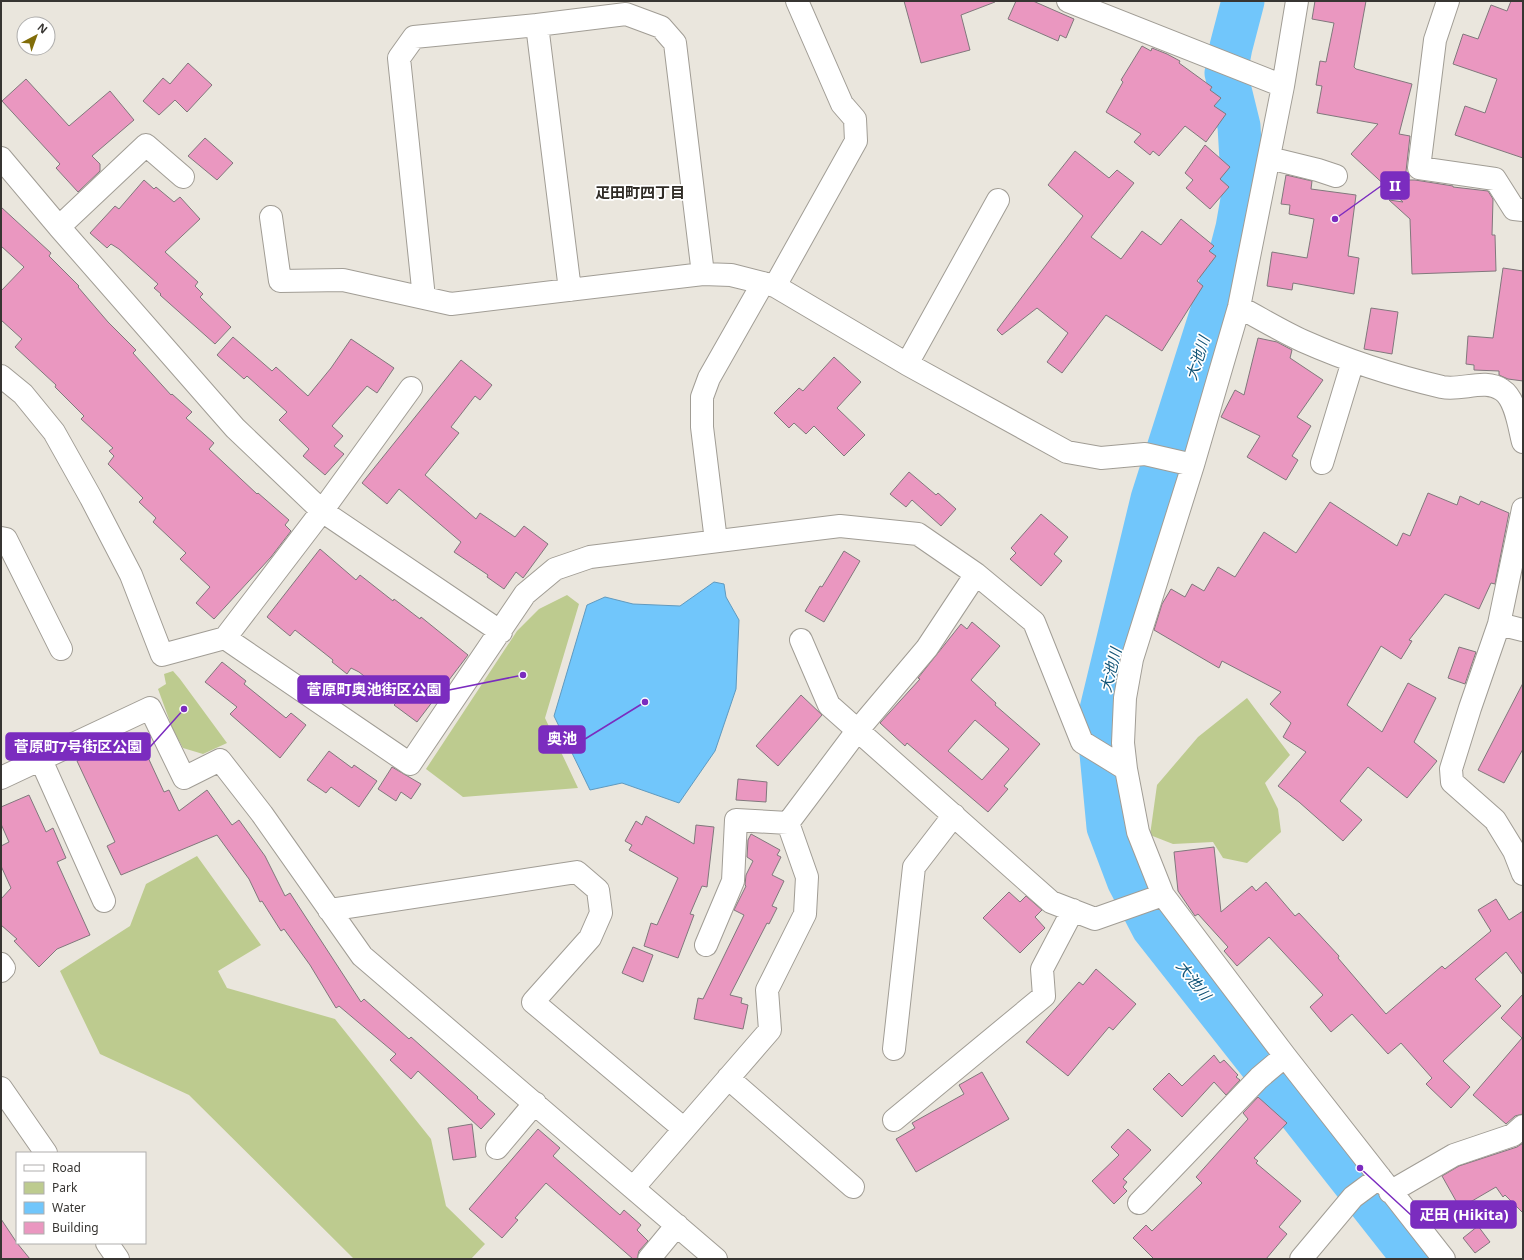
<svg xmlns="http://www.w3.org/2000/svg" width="1524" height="1260" font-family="'Noto Sans','Noto Sans JP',sans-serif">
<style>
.green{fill:#bdcb8f}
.water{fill:#71c6fb;stroke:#609abf}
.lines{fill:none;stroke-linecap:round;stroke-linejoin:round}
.river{stroke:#71c6fb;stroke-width:43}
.building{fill:#ea97c0;stroke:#81787c;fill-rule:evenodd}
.minor-casing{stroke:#a19d95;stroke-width:24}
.minor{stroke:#fff;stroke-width:22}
.labels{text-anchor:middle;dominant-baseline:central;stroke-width:3.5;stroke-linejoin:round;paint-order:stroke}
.neighbourhood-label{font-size:15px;font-weight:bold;fill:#2f2b25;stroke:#fff}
.water-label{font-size:15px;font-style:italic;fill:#105376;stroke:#fff}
.leader{fill:none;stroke:#7b2cbf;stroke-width:1.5}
.callout-dot{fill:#7b2cbf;stroke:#fff;stroke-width:1.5}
.callout{fill:#7b2cbf;stroke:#7b2cbf;stroke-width:1.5}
.callout-label{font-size:15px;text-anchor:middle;font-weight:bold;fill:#fff}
</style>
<rect width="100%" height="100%" fill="#eae6dd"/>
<path class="green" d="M567,595L579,604L545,718L578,788L463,797L426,769L517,631L539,609Z
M173,671L180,679L227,743L203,754L183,748L173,730L158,689L166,684L164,674Z
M1247,698L1290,755L1265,783L1278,809L1281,832L1247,863L1223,858L1213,842L1173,844L1150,835L1157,785L1198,737Z
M197,856L261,945L218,971L227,988L335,1019L431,1139L446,1206L485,1244L471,1259H354L189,1095L100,1054L60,971L130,926L146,884Z"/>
<path class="water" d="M714,582L724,584L726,597L739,620L736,689L715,751L679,803L622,783L590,790L554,716L587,605L605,597L633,604L680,606Z"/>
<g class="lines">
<path class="river" d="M1243,1L1231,47L1226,73L1239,126L1243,194L1237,228L1231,251L1152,499L1098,722L1108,827L1128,880L1153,928L1414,1259"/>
</g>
<path class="building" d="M904,1H995V2L961,15L970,50L921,63Z
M1016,1H1033L1074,19L1066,38L1060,35L1058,41L1008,19Z
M1315,1H1366L1354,67L1356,69L1412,84L1399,134L1410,136L1405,180H1415L1453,186V187L1488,191L1493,199L1492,235H1495L1496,271L1412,274L1410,219L1389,200L1403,202L1351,154L1378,124L1317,113L1322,86L1316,85L1320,61L1326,62L1334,23L1312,19Z
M1511,1H1523V158L1455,135L1465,106L1485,113L1497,79L1453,64L1463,34L1478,39L1491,5L1507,11Z
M1142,46L1151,51L1152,48L1167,54L1180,61L1179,63L1212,87L1210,90L1221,98L1214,106L1226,114L1206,142L1185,126L1159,156L1153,151L1150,155L1134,142L1141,134L1106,112L1123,82L1121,80Z
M188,63L212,85L187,112L175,100L159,115L143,101L163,78L170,84Z
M26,79L69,126L110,91L134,120L92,156L100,164V171L78,192L56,168L60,164L2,101Z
M205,138L233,163L217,180L188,156Z
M1205,145L1230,167L1220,179L1229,187L1210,209L1186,188L1193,180L1185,173Z
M1075,151L1109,178L1117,170L1134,183L1091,237L1121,259L1142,231L1161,245L1181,219L1214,246L1209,251L1216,256L1197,281L1203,286L1162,351L1106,315L1062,373L1047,362L1068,333L1037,308L1002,335L997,330L1083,216L1048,185Z
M1286,175L1312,181L1311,189L1356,195L1348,256L1359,258L1354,294L1293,283L1292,290L1267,286L1272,252L1307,258L1314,219L1289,214L1290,205L1281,204Z
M144,180L154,189L156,187L174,202L180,197L200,219L165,252L198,282L195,286L203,294L200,297L231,327L215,344L160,295L161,294L154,288L158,284L119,249L111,244L107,248L90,233L115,206L119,209Z
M1,207L51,253L49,256L79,286L78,287L108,322L136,350L133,353L171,395L172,394L192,412L186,418L214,443L209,449L257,494L258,493L289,520L285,525L291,531L271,557L214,619L196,603L210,587L180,559L186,553L153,522L156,518L139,502L143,498L108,464L114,456L109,451L113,448L81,419L84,416L55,387L56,385L15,347L22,339L1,320V291L24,267L1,246Z
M1503,268L1523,271V381L1508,379L1499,375V371L1474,370V365L1466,364L1468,336L1493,338Z
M1371,308L1398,312L1392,354L1364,349Z
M233,337L272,371L276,367L308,396L331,368L351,339L394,368L377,393L367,386L332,426L343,436L334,446L344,454L325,475L303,456L309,449L279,420L287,412L247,376L244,379L217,355Z
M1258,338L1277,342L1292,350L1290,358L1323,380L1297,417L1311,426L1292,456L1298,460L1286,480L1247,457L1260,436L1221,417L1235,390L1244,395Z
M834,357L861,382L837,408L865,435L844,456L814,426L806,434L794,423L789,428L774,413L799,388L803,391Z
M461,360L492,385L480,400L475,396L451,427L459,433L425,475L476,519L480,513L515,537L524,526L548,544L523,578L516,572L504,589L487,577L488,575L454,552L461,542L399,489L387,504L362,483Z
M909,472L936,495L938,493L956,509L941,526L912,500L906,507L890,494Z
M1428,493L1457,505L1460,496L1479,505L1481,501L1509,513L1495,584L1491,583L1479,609L1445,594L1409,640L1412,641L1401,659L1381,646L1347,705L1382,732L1408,683L1436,698L1414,742L1437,761L1407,798L1368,767L1340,801L1362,820L1343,841L1299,802L1278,786L1306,752L1283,737L1291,723L1270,704L1281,692L1222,661L1219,668L1154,630L1162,604L1171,589L1185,597L1192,584L1204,591L1218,567L1235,577L1264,532L1296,553L1330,502L1397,546L1403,533L1410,536Z
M1041,514L1068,537L1054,554L1062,561L1041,586L1010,559L1016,553L1011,548Z
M320,549L356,580L360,575L393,601L394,599L420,619L421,617L468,655L417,722L394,705L397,702L359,672L351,668L347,674L332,662L333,660L295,630L290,636L267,617Z
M844,551L860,561L824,622L805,611L820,586L822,587Z
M972,622L1000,646L971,680L996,703L995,705L1040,744L1004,786L1008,789L988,812L907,743L905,746L880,723L920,679L918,678L961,624L967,629ZM975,720L1009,749L982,780L948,751Z
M1459,647L1476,652L1465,684L1448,678Z
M222,662L246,681L244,684L286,718L291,713L306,725L280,758L230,714L237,707L205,682Z
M1523,683V749L1504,783L1478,770Z
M801,695L822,715L778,766L756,746Z
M139,738L164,792L169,790L179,811L207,790L232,825L239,820L265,856L285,896L290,893L361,1002L364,999L409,1039L411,1037L478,1097L477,1098L495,1114L481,1129L418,1071L411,1079L390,1060L396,1054L339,1006L336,1008L310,965L284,929L281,931L262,901L260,902L249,879L217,835L121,875L107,846L115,842L77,761L97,752L99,755Z
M329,751L352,768L354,765L377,781L359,807L331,787L326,793L307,780Z
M392,767L421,784L411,799L401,792L396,801L378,789Z
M738,779L767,782L766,802L736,800Z
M29,795L46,832L53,828L66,858L57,862L90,935L57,949L39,967L14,941L17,939L1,925V899L11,888L1,866V846L9,842L1,824V807Z
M646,816L694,844L696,825L714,827L707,887L702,886L690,914L694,915L678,958L644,946L651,923L657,925L678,878L629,850L632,845L625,841L636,821L642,825Z
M751,834L780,850L777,855L781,857L772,875L784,881L772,906L777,908L769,924L767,923L730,995L742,998L741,1003L748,1005L743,1029L694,1019L698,998L703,999L744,915L734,910L746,886L745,885L746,875L753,861L747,857L748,840Z
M1214,847L1221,912L1252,886L1256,891L1266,882L1295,916L1299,913L1339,956L1338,958L1386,1014L1442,966L1445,969L1491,931L1478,910L1496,899L1509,920L1523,911V975L1506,952L1475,979L1501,1006L1443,1061L1470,1087L1451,1108L1426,1084L1432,1078L1401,1043L1388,1054L1352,1014L1331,1032L1310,1007L1323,995L1269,937L1237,966L1224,951L1228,947L1198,914L1195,916L1178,891L1174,852Z
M1009,892L1020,902L1026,896L1042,910L1035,917L1045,928L1020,953L983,918Z
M633,947L653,955L643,982L622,973Z
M1096,969L1136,1004L1113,1030L1109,1027L1068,1076L1026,1042L1079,982L1083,985Z
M1523,994V1114L1515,1116L1506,1124L1473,1095L1522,1038L1501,1018Z
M1214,1055L1220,1063L1224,1060L1238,1075L1236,1077L1240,1080L1226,1095L1214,1082L1182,1117L1153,1089L1169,1073L1182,1086Z
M982,1072L1009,1119L916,1172L896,1139L915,1128L912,1123L964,1094L959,1085Z
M1258,1097L1287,1123L1254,1158L1258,1161L1256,1163L1301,1201L1279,1227L1287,1234L1266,1259H1154L1133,1238L1146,1225L1152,1231L1202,1183L1196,1177L1248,1119L1243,1113Z
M472,1124L476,1157L453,1160L448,1128Z
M538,1129L560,1148L553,1156L620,1215L624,1210L641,1225L637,1230L648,1241L639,1251L637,1259H633L546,1183L515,1218L518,1220L502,1238L469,1209Z
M1128,1129L1151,1150L1123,1179L1127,1182L1123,1187L1127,1191L1114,1204L1092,1181L1119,1155L1111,1147Z
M1523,1143V1213L1505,1195L1503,1197L1496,1187L1460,1208L1442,1176L1459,1166L1517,1147Z
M1,1219L17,1243L30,1259H1Z
M1478,1226L1490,1242L1475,1253L1463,1238Z"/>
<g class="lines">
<g class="minor-casing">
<path id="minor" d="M1068,1L1283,86
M1297,1L1283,86L1239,307L1193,465L1132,659L1125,698L1123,743L1126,769L1138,832L1163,895L1285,1056L1444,1259
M1448,1L1435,40L1419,168L1495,179L1514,209L1523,210
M537,25L570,290
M1,158L59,227
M1269,158L1318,170L1336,176
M183,177L146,145L59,227L235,428L322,511L501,632
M271,217L280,281L343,280L424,298
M703,274L675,43L661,27L626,14L537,25L414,37L399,58L424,298L451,304L703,274L731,275L775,286L907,364L1067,452L1101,458L1145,454L1193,465
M775,286L856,141L855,119L842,104L797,1
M1239,307C1260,318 1281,331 1303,341C1348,361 1395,376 1442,387C1462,391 1485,378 1502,390C1516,399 1519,427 1523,442
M907,364L998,200
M1,376L23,394L54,432L91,498L131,575L162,655L225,638L322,511L411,388
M1322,463L1353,361
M1523,509L1499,624L1470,708L1451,769L1452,782L1495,820L1514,851L1523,874
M1,538L6,539L61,649
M716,541L702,427V397L709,378L763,283
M1499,624L1523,630
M225,638L410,764L525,594L555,569L590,557L840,526L918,534L976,574L1034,622L1082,742L1126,769
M801,640L829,705L1051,902L1095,919L1163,895
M41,760L104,901
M1,778L150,708L184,778L220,760L262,814L362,956L716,1259
M329,910L577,872L598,890L601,913L590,938L533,1002L684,1129
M706,945L733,881L736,820L788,823
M1,964L4,968L1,971
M894,1049L914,867L954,815
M728,1078L853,1187
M1,1088L46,1153
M894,1120L1044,996L1042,969L1073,910
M497,1148L535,1103
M634,1187L770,1030L767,990L805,914L807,877L788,823L857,731L927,648L976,574
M1390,1192L1454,1155L1513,1135L1523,1126
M1139,1203L1259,1078L1285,1056
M107,1243L118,1259
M649,1259L677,1225
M1301,1259L1353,1197L1380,1177"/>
</g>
<use href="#minor" class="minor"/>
</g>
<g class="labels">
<g class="neighbourhood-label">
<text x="640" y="192">疋田町四丁目</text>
</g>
<g class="water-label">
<text transform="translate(1197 358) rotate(-72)">大池川</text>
<text transform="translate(1110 670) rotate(-76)">大池川</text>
<text transform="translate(1194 980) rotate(52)">大池川</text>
</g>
</g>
<path class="leader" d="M1335 219L1381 186M523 675L449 690M645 702L585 739M184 709L150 747M1360 1168L1411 1215"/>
<g class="callout-dot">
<circle cx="1335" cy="219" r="4"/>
<circle cx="523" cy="675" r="4"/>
<circle cx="645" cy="702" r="4"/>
<circle cx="184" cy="709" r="4"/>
<circle cx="1360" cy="1168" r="4"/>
</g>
<g class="callout">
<rect x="1381" y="172" width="28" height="27" rx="4"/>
<rect x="298" y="676" width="151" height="27" rx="4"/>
<rect x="539" y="726" width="46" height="27" rx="4"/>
<rect x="6" y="733" width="144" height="27" rx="4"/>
<rect x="1411" y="1201" width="105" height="27" rx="4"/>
</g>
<g class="callout-label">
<text x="1395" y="191">II</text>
<text x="374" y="695">菅原町奥池街区公園</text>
<text x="562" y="744">奥池</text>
<text x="78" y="752">菅原町7号街区公園</text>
<text x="1464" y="1220">疋田 (Hikita)</text>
</g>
<rect width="1524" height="1260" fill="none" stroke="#373532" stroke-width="4"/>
<rect x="16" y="1152" width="130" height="92" fill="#ffffff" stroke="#afaead"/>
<rect x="24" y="1165" width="20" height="6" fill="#ffffff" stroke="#afaead"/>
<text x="52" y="1172" font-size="12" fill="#373532">Road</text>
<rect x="24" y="1182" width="20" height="12" fill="#bdcb8f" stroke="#afaead"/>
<text x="52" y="1192" font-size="12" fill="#373532">Park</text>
<rect x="24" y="1202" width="20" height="12" fill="#71c6fb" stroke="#afaead"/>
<text x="52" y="1212" font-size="12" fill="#373532">Water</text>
<rect x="24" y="1222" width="20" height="12" fill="#ea97c0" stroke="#afaead"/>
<text x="52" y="1232" font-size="12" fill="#373532">Building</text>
<g transform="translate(36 36) rotate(41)"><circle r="19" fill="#ffffff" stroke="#afaead"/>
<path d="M0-3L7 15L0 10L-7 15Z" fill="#816d09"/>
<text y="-6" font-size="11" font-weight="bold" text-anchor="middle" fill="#373532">N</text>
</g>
</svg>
